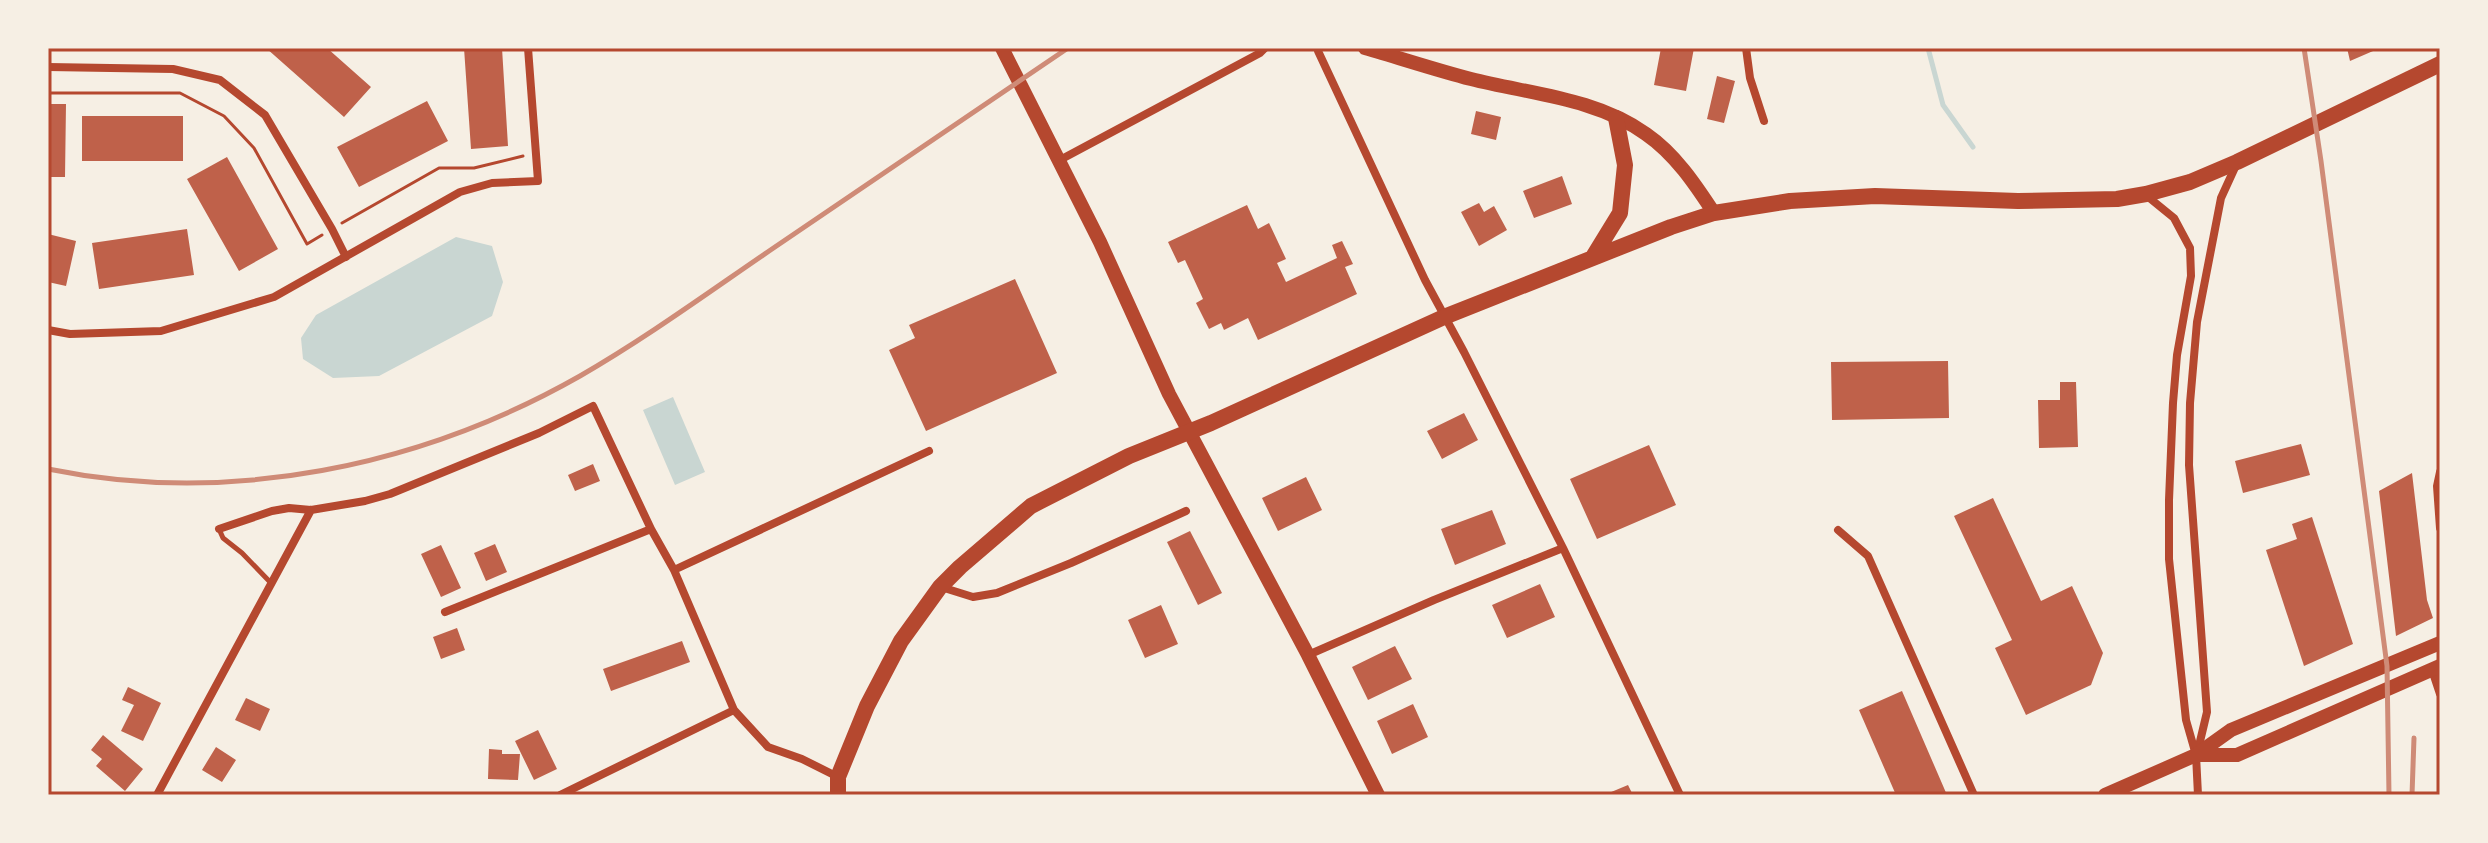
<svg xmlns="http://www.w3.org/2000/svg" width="2488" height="843" font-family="'Public Sans',sans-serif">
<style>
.water{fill:#c9d6d2}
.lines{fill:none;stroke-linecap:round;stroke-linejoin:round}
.stream{stroke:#c9d6d2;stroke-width:5}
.building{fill:#bf614a}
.path{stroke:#b5482f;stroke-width:3}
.service{stroke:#b5482f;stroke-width:5}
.minor{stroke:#b5482f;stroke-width:8}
.tertiary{stroke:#b5482f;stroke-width:14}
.primary{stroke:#b5482f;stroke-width:16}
.rail{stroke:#cf8b77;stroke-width:5}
.neatline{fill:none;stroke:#b5482f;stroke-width:3}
</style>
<rect width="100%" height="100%" fill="#f6efe4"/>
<path class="water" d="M456,237L492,246L503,282L492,316L379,376L333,378L303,359L301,338L316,315Z
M673,397L705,472L675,485L643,410Z"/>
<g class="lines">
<path class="stream" d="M1928,48L1943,105L1973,147"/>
</g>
<path class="building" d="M266,48H327L371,87L344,117Z
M464,48H502L508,146L471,149Z
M1661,48H1694L1686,91L1654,85Z
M2347,48H2380L2350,61Z
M1717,76L1735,81L1724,123L1707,119Z
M427,101L448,141L359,187L337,147Z
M48,104H66L65,177H48Z
M1476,111L1501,117L1496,140L1471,134Z
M82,116H183V161H82Z
M227,157L278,249L239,271L187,179Z
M1562,176L1572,204L1534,218L1523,191Z
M1479,203L1484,212L1494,206L1507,230L1479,246L1461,212Z
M1247,205L1258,229L1269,223L1286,259L1277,263L1286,282L1337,258L1332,245L1342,241L1353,264L1345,267L1357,294L1258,340L1248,318L1224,330L1221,323L1209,329L1196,303L1203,299L1185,260L1178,263L1168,242Z
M187,229L194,275L99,289L92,243Z
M48,234L76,241L66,286L48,282Z
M1015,279L1057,373L926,431L889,350L915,338L909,325Z
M1948,361L1949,418L1832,420L1831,362Z
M2060,382H2076L2078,447L2039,448L2038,400H2060Z
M1464,413L1478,440L1442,459L1427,431Z
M2301,444L2310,475L2243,493L2235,461Z
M1649,445L1676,505L1597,539L1570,479Z
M593,464L600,481L575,491L568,475Z
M2412,473L2427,600L2433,618L2396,636L2379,491Z
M1306,477L1322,510L1278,531L1262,498Z
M1993,498L2041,601L2072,586L2103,653L2091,685L2026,715L1995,648L2012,640L1954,516Z
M1492,510L1506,544L1455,565L1441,529Z
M2312,517L2353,644L2304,666L2266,550L2297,539L2292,524Z
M1190,531L1222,593L1198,605L1167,542Z
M495,544L507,572L486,581L474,553Z
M441,545L461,588L441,597L421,554Z
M1540,584L1555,617L1507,638L1492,605Z
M1161,605L1178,644L1145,658L1128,620Z
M457,628L465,650L441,659L433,637Z
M682,641L690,662L611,691L603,669Z
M1395,646L1412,679L1368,700L1352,667Z
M128,687L161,703L143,741L121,731L134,705L122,700Z
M1902,691L1947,795H1896L1859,710Z
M246,698L270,709L260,731L235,720Z
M1413,704L1428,737L1392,754L1377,721Z
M538,730L557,769L534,780L515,741Z
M103,735L143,769L125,791L96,766L102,759L91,750Z
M216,747L236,760L222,782L202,770Z
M489,749L502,750V754H520L518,780L488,779Z
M1628,785L1633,795H1604Z"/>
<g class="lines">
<path class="path" d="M48,93H180L224,116L254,148L307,244L322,235
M342,223L439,168H474L523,156"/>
<path class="service" d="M219,529L223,538L242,553L271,583"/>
<path class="minor" d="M1318,48V51L1425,280L1464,352L1563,548L1680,795
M1746,48L1750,78L1764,121
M48,67L173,69L220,80L265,115L332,229L346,257
M1058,161L1260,53L1265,48
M2147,196L2174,218L2190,248L2191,276L2177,355L2173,403L2169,500V559L2186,720L2196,755L2198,795
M48,330L70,334L161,331L274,297L460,192L492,183L538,181L528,48
M2440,472L2437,486L2440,528
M219,529L272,511L289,508L311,510L365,501L390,494L539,433L593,406L651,529L674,570L734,710L768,747L802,759L838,777
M1838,530L1868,556L1974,795
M674,570L929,451
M941,587L973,597L997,593L1071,563L1186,511
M445,612L651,529
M1308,655L1434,600L1563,548
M2432,670L2440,694
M2197,754L2207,712L2189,465L2190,403L2197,322L2221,198L2237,163
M157,795L311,510
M560,795L734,710"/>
<path class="tertiary" d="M1002,48L1100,242L1169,394L1308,655L1378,795
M1365,48C1400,58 1436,70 1471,79C1530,94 1596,98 1646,134C1675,154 1695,184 1714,213
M2196,755H2237L2440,666
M2105,795L2196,755L2231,730L2440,643"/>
<path class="primary" d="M1593,257L1620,213L1625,165L1616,118
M838,795V777L867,706L901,641L940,587L960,567L1031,506L1129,456L1211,423L1444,317L1671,227L1714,213L1790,201L1875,196L2018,201L2117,199L2146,194L2190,182L2237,162L2440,64"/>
<path class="rail" d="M2304,48L2321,161L2387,666L2389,795
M48,469C229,506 420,467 580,376C646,338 709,292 772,249C870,182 969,115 1068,48
M2412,795L2414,738"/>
</g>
<rect width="2488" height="843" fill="none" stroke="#f6efe4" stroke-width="100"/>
<rect x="50" y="50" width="2388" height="743" class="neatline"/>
</svg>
